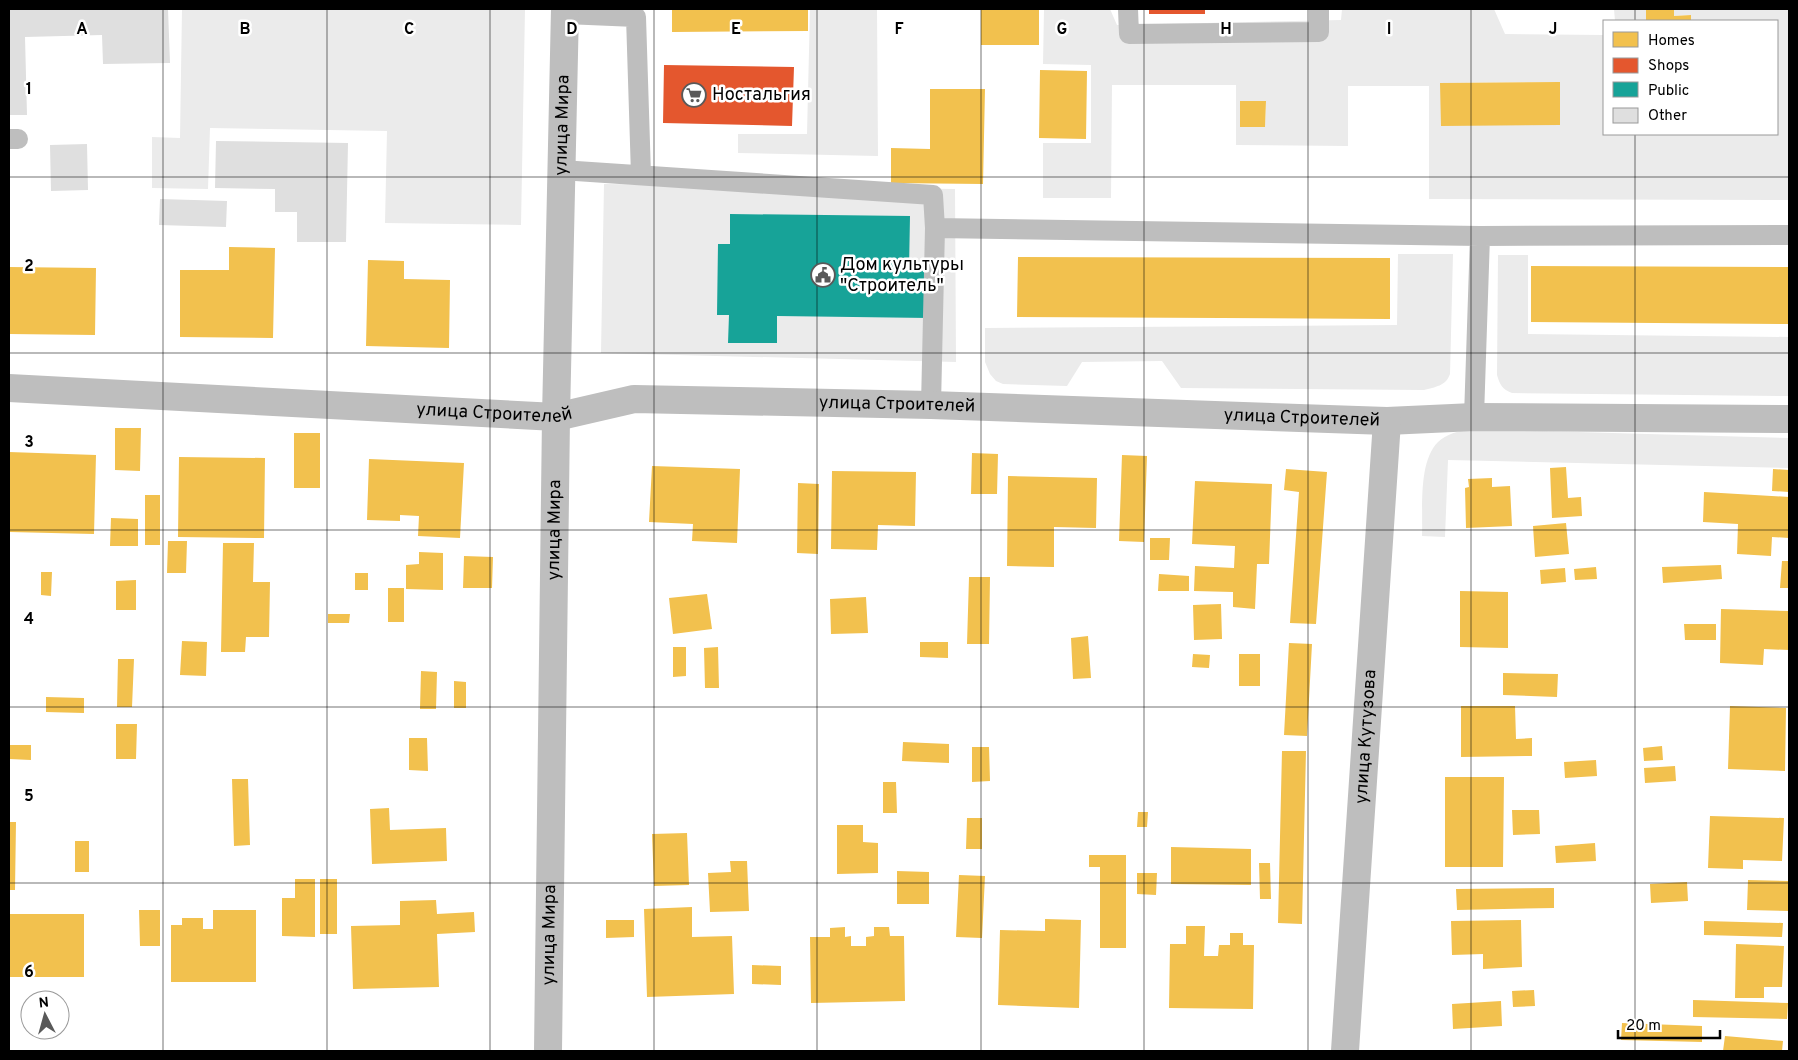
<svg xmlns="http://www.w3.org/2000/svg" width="1798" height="1060" font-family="Overpass,sans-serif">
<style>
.green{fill:#ebebeb;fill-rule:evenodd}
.homes{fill:#f2c14e}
.shops{fill:#e4572e}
.public{fill:#17a398}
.building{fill:#dfdfdf}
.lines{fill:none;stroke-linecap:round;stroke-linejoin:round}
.lane{stroke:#bebebe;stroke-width:20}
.street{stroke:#bebebe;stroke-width:28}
.grid{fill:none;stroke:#000;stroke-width:1;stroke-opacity:0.55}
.labels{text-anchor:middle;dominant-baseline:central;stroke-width:5;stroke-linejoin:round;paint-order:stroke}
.poi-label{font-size:18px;fill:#000;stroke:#fff;text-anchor:start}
.street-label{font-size:18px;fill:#000;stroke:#fff}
.grid-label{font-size:16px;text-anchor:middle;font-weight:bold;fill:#000;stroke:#fff;stroke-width:5;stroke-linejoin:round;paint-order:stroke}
</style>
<rect width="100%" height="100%" fill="#fff"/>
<path class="green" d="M182,9H525L521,225L385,223L387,131L210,128L208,189L152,188V137L180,138Z
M810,9H877L878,156L738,153V134H807Z
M1044,9H1110L1117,25L1341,20L1342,9H1494L1505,34L1604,35V134H1777V21H1691V15L1674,16V9H1789V200L1429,199V86H1348V146L1236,145V85H1112L1111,198H1043V143H1091V65L1043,64ZM1560,82V125H1441V83ZM1240,101H1266L1265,127H1240Z
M1614,9H1646V21H1615Z
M604,184L955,189L956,362L601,353Z
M1398,254H1453L1450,374C1446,386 1435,387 1424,390L1181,388L1162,361L1082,362L1067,386L1003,384L996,381L990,374L985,362V328L1397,325Z
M1498,255H1528V334L1789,337V396L1512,393C1502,389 1500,385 1497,375Z
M1469,429L1789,438V468L1448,460L1445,537L1422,536C1423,509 1418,462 1438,442C1446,434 1459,431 1469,429Z"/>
<path class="homes" d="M672,9H808V31L672,32Z
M981,9H1039V45H981Z
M1646,9H1674V16L1691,15V21H1646Z
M1040,70L1087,71L1086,139L1039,138Z
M1560,82V125L1441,126L1440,83Z
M930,89H985L983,184L891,183V148L930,149Z
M1240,101H1266L1265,127H1240Z
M229,247L275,248L273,338L180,337V270H229Z
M1018,257L1390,258V319L1017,317Z
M368,260L404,261V279L450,280L449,348L366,346Z
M1531,266L1789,267V324L1531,322Z
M9,267L96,268L95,335L9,334Z
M115,428H141L140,471L115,470Z
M294,433H320V488H294Z
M9,452L96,455L94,534L9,532Z
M972,453L998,454L997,494H971Z
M1122,455L1147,456L1144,542L1119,541Z
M179,457L265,458L264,538L178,537Z
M369,459L464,463L460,538L418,536L419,516L400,515V521L367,520Z
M652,466L740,469L737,543L692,541L693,524L649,522Z
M1566,467L1568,498L1581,497L1582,516L1552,518L1550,468Z
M1286,469L1327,472L1316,624L1290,623L1299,492L1284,490Z
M1773,469L1789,470V492L1772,491Z
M832,471L916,472L915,526L878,525L877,550L831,549Z
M1008,476L1097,478L1096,528L1054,527V567L1007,566Z
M1492,478V487L1510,486L1512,526L1466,528L1465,488L1469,487L1468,479Z
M1195,481L1272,484L1269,564H1257L1255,609L1233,607V592L1194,591L1195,566L1234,568L1235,546L1192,544Z
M798,483L819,484L818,554L797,553Z
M1704,492L1789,497V538L1772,537L1771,556L1737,554L1738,524L1703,522Z
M145,495H160V545H145Z
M111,518L138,519V546H110Z
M1566,523L1569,554L1535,557L1533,526Z
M1150,538H1170L1169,560H1150Z
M168,541H187L186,573H167Z
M223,543H254L253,582H270L269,637H246L245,652H221Z
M419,552L443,553V590L406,589V565L419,564Z
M464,556L493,557L492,588H463Z
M1782,561H1789V588H1780Z
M1721,565L1722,579L1663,583L1662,567Z
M1596,567L1597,579L1575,580L1574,569Z
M1565,568L1566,582L1541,584L1540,570Z
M41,572H52L51,596L41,595Z
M355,573H368V590H355Z
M1159,574L1189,576V591H1158Z
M969,577H990L989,644H967Z
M136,580V610H116V581Z
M388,588H404V622H388Z
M1460,591L1508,592V648L1460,647Z
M707,594L712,629L673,634L669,598Z
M866,597L868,633L831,634L830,599Z
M1221,604L1222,639L1194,640L1193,605Z
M1721,609L1789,611V650L1764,649L1763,665L1720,663Z
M328,614H350L349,623H328Z
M1684,624H1716V640H1685Z
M1088,636L1091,678L1073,679L1071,638Z
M182,641L207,642L206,676L180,675Z
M920,642H948V658L920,657Z
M1289,643L1312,644L1307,736L1284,735Z
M673,647H686V676L673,677Z
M718,647L719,688H705L704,648Z
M1193,654L1210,655L1209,668L1192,667Z
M1239,654H1260V686H1239Z
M118,659H134L132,707H117Z
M421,671L437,672L436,709H420Z
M1503,673L1558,674L1557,697L1503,695Z
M454,681L466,682V708H454Z
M46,697L84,698V713L46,712Z
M1461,706H1515L1516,739L1532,738V756L1461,757Z
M1730,706L1786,708L1785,771L1728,769Z
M116,724H137L136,759H116Z
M409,738H427L428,771L409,770Z
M903,742L949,744V763L902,761Z
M9,745H31V760L9,759Z
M1662,746L1663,760L1644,761L1643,748Z
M972,747H989L990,781L972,782Z
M1282,751H1306L1302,924L1278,923Z
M1596,760L1597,776L1565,778L1564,762Z
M1675,766L1676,781L1645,783L1644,768Z
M1445,777H1504L1503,867H1445Z
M232,779H248L250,845L234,846Z
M883,782H896L897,813H883Z
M389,808L390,830L446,828L447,861L372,864L370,809Z
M1512,810H1539L1540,834L1513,835Z
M1138,812H1148L1147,827H1137Z
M1710,816L1784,818L1782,861L1743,860V869L1708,868Z
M967,818H982V849H966Z
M9,822H16L15,890H9Z
M837,825H863V842L878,843V873L837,874Z
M687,833L689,885L654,886L652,834Z
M75,841H89V872H75Z
M1595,843L1596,861L1556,863L1555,846Z
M1171,847L1251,849V885L1171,884Z
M1089,855H1126V948H1100V867H1089Z
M730,861H747L749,911L710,912L708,873L731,872Z
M1259,863H1270L1271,899H1260Z
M897,871L929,872V904H897Z
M1137,873H1157L1156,895L1137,894Z
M959,875L985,876L982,938L956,937Z
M295,879H315V937L282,936V898H295Z
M320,879H337V934H320Z
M1748,880L1789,881V911L1747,910Z
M1687,882L1688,901L1651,903L1650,884Z
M1554,888V908L1457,910L1456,889Z
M436,900L437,914L474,912L475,932L437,934L439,987L353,989L351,926L400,925V901Z
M692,907V937L732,936L734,994L647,997L644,909Z
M139,910H160V946H140Z
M213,910H256V982H171V925H182V918H203V929H213Z
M9,914H84V977H9Z
M1045,919L1081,920L1079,1008L998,1005L1000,930L1045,931Z
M606,920H634V937L606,938Z
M1521,920L1522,967L1483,969V954L1452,955L1451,921Z
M1704,921L1783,923L1782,937L1704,935Z
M1186,926H1205L1204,956H1218L1219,945H1230V933H1243V945H1254L1253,1009L1169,1008L1170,944H1186Z
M845,927V937L851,936V946H866V937L874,936V927H889L890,936H904L905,1001L811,1003L810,937H830V928Z
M1736,944L1784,946L1782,987H1764V998H1735Z
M752,965L781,966V985L752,984Z
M1534,990L1535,1006L1513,1007L1512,991Z
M1693,1000L1788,1003L1787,1019L1693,1017Z
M1501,1001L1502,1026L1453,1029L1452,1004Z
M1622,1023L1702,1026V1042L1621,1040Z
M1725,1036L1783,1041L1782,1051H1723Z"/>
<path class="shops" d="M1149,9H1205V14H1149Z
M664,65L794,67L792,126L663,123Z"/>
<path class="public" d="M730,214L910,216L909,270L929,271V318L777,316V343H728L729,315H717L718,244H730Z"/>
<path class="building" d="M9,9H168L170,63L103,64L102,35L25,37L27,115H9Z
M216,141L348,143L346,242H297V212H275V189L215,188Z
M87,144L88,190L51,191L50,145Z
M160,199L227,201L226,227L159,225Z"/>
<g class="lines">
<path class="lane" d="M1128,9L1129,34L1319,32V9
M565,14L636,17L641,175
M9,139H18
M561,170L933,195L935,228L931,405
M935,228L1480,236L1789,235
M1474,417L1480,236"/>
<g class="street">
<path id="s1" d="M9,388L556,417L634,399L931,405L1387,421L1474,417L1789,419"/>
<path id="s2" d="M548,1051L556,417L565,9"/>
<path id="s3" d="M1345,1051L1387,421"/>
</g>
</g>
<path class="grid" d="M163,9V1051M327,9V1051M490,9V1051M654,9V1051M817,9V1051M981,9V1051M1144,9V1051M1308,9V1051M1471,9V1051M1635,9V21M1635,134V1051M9,177H1789M9,353H1789M9,530H1789M9,707H1789M9,883H1789"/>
<defs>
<g id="supermarket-ring" transform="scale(1.25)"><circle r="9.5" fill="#fff" stroke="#595959" stroke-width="1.5"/><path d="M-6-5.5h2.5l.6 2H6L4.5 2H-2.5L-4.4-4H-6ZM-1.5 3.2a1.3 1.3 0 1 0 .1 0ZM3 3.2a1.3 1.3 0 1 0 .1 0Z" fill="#595959"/></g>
<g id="civic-ring" transform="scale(1.25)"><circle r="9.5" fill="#fff" stroke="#595959" stroke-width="1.5"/><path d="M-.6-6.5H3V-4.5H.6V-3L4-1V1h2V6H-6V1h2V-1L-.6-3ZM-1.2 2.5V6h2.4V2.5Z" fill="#595959"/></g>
</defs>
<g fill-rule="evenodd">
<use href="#supermarket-ring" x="694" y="95"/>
<use href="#civic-ring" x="823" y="275"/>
</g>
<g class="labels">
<g class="poi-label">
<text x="712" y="95">Ностальгия</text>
<text x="840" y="265">Дом культуры<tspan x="840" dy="21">"Строитель"</tspan></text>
</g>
<g class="street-label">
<text stroke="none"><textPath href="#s2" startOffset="926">улица Мира</textPath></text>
<text stroke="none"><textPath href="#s1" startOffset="891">улица Строителей</textPath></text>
<text stroke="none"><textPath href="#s1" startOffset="486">улица Строителей</textPath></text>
<text stroke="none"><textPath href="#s1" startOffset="1296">улица Строителей</textPath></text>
<text stroke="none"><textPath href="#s2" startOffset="521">улица Мира</textPath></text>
<text stroke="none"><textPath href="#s3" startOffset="315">улица Кутузова</textPath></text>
<text stroke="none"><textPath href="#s2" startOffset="116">улица Мира</textPath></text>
</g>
</g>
<g class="grid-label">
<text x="82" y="34">A</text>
<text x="245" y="34">B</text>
<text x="409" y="34">C</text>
<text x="572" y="34">D</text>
<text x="736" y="34">E</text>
<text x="899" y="34">F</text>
<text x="1062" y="34">G</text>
<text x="1226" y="34">H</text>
<text x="1389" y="34">I</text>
<text x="1553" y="34">J</text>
<text x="29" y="94">1</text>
<text x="29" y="271">2</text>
<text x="29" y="447">3</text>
<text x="29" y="624">4</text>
<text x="29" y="801">5</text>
<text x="29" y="977">6</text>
</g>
<rect width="1798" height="1060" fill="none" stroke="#000000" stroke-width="20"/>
<rect x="1603" y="20" width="175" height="115" fill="#ffffff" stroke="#999999"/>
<rect x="1613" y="32" width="25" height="15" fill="#f2c14e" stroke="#999999"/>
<text x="1648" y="45" font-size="15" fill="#000000">Homes</text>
<rect x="1613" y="58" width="25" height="15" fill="#e4572e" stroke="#999999"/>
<text x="1648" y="70" font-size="15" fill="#000000">Shops</text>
<rect x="1613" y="82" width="25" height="15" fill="#17a398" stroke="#999999"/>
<text x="1648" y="95" font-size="15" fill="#000000">Public</text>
<rect x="1613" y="108" width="25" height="15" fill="#dfdfdf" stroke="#999999"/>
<text x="1648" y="120" font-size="15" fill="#000000">Other</text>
<g transform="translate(45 1015) rotate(354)"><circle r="24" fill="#ffffff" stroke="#999999"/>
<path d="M0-4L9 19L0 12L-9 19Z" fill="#595959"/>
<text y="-8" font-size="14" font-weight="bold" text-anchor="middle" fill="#000000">N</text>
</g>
<path d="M1618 1030v8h102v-8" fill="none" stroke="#000000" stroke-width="2.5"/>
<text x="1626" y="1030" font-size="15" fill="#000000" stroke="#ffffff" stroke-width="4" paint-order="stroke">20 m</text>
</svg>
